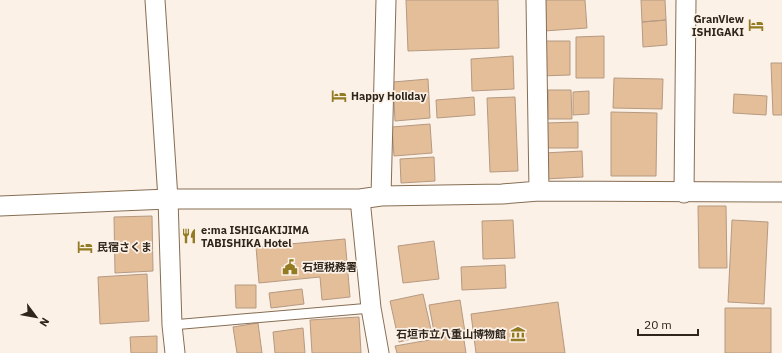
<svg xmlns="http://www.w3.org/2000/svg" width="782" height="353" font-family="'IBM Plex Sans','Noto Sans JP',sans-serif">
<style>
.building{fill:#e4bd99;stroke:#b59a82}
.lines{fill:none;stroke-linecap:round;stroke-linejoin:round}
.service-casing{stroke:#866e55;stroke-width:11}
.minor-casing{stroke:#866e55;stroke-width:21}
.service{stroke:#fff;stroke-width:9}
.minor{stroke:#fff;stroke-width:19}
.labels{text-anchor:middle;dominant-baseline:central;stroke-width:3.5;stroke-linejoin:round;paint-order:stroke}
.poi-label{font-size:11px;font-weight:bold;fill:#2f251b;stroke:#fcf1e6;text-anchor:start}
</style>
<rect width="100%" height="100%" fill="#fcf1e6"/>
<path class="building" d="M406,0H498L499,48L408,51Z
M542,0H585L587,28L544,31Z
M641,0H665L666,20L642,22Z
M666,20L667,45L643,47L642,22Z
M604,36V78H576V37Z
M539,41H570V75L539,76Z
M513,56L514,89L472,91L471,59Z
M771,63H782V115H773Z
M614,78L663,79L662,109L613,108Z
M428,79L430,118L395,121L393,82Z
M548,90H571L572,119H548Z
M589,91V114L573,115V92Z
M734,94L767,96L766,115L733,113Z
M474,97L475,115L437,118L436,100Z
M515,97L518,171L490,172L487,98Z
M611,112L657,113L656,176H611Z
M578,122V148H547L546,123Z
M430,124L432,153L394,156L392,127Z
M582,151L583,177L545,179L544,153Z
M434,157L435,181L401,183L400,159Z
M698,206H726L727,268H699Z
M152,216L153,271L115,273L114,217Z
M513,220L515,258L483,259L482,221Z
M732,220L768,222L764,304L728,302Z
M345,239L350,297L322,300L320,277L259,283L256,247Z
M434,241L439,279L403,283L398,246Z
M505,265L506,288L462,290L461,267Z
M147,274L149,321L100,324L98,277Z
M235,285H256V308H236Z
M302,289L304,304L271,308L269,293Z
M423,294L432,334L399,342L390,301Z
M460,300L465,332L435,337L429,305Z
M558,302L565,353H476L471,314Z
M725,308H771V353H725Z
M359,317L361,353H312L310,320Z
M258,323L262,353H237L233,327Z
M303,328L305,353H275L273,332Z
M463,334L466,353H397L395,346Z
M157,336V353H131L130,337Z"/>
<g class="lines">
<g class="service-casing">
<path id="service" d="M172,325L371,308"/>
</g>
<g class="minor-casing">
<path id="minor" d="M155,0L168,199L172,325L175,353
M536,0L539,191
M684,193L686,0
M381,196L386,0
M360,199L371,308L379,353
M0,206L168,199H360L381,196L502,194L539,191L782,192"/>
</g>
<use href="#service" class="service"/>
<use href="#minor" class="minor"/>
</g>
<defs>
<g id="hotel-bare" transform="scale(1.2)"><path d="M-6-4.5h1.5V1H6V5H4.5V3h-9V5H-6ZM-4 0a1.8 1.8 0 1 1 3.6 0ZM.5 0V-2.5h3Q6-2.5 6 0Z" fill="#927b22" stroke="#fcf1e6" stroke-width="2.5" paint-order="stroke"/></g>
<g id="restaurant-bare" transform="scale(1.2)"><path d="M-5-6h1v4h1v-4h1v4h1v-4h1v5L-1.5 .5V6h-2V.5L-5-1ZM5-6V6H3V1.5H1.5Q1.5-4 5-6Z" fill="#927b22" stroke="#fcf1e6" stroke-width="2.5" paint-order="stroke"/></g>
<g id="civic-bare" transform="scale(1.2)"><path d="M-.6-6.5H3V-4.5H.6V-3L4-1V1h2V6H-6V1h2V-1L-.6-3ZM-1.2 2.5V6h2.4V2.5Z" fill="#927b22" stroke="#fcf1e6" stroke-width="2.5" paint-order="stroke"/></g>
<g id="museum-bare" transform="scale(1.2)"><path d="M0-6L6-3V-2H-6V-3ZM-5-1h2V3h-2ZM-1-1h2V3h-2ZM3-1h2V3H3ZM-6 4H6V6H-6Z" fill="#927b22" stroke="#fcf1e6" stroke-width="2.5" paint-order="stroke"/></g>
</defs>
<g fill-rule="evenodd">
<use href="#hotel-bare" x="756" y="25"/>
<use href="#hotel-bare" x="339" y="96"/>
<use href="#restaurant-bare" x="189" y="236"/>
<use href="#hotel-bare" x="85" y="247"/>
<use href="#civic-bare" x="290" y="267"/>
<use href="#museum-bare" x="518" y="334"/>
</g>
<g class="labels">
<g class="poi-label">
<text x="744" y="19" text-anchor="end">GranView<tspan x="744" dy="13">ISHIGAKI</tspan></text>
<text x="351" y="96">Happy Holiday</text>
<text x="201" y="230">e:ma ISHIGAKIJIMA<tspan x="201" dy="13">TABISHIKA Hotel</tspan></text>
<text x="97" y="247">民宿さくま</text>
<text x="302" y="267">石垣税務署</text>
<text x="506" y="334" text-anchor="end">石垣市立八重山博物館</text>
</g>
</g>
<g transform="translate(36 317) rotate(122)" stroke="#fcf1e6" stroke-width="3" paint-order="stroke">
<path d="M0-3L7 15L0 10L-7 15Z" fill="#2f251b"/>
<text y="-6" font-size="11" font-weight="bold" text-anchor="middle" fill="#2f251b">N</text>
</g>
<path d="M638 329v6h60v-6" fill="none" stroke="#2f251b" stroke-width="2"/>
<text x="644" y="329" font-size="12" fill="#2f251b" stroke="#fcf1e6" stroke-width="3" paint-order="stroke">20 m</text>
</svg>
